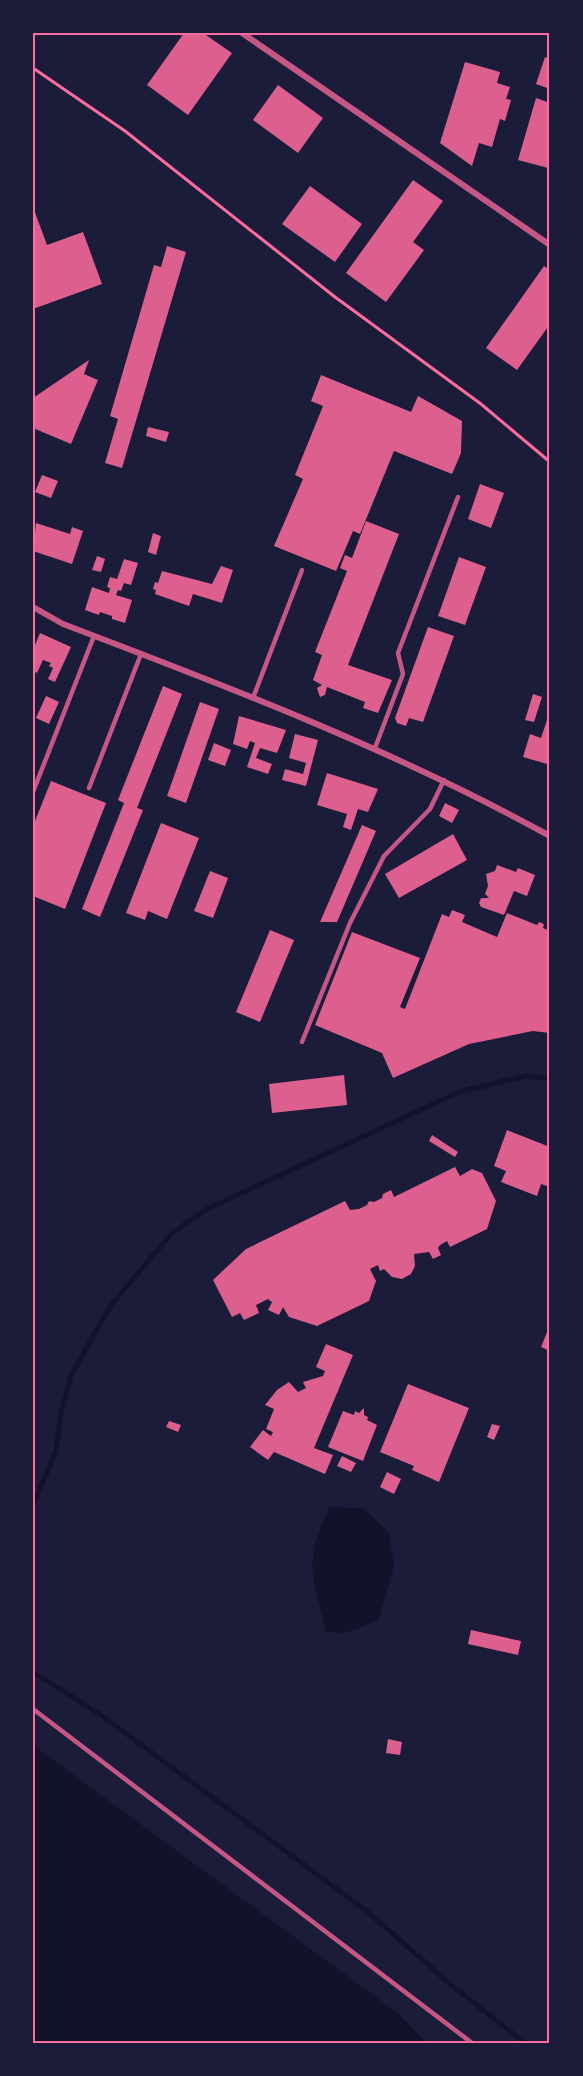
<svg xmlns="http://www.w3.org/2000/svg" width="583" height="2076" font-family="Mulish,sans-serif">
<style>
.water{fill:#12122b}
.lines{fill:none;stroke-linecap:round;stroke-linejoin:round}
.stream{stroke:#12122b;stroke-width:5}
.building{fill:#dd5f8e}
.path{stroke:#ff6b9d;stroke-width:3}
.service{stroke:#c65784;stroke-width:4.5}
.minor{stroke:#c65784;stroke-width:6}
.neatline{fill:none;stroke:#ff6b9d;stroke-width:2}
</style>
<rect width="100%" height="100%" fill="#1b1b3a"/>
<path class="water" d="M330,1507L363,1508L389,1533L394,1566L378,1621L345,1633L326,1632C313,1576 302,1561 330,1507Z
M33,1745L399,2014L427,2043H33Z"/>
<g class="lines">
<path class="stream" d="M33,1505L56,1451L61,1413L71,1375L111,1305L172,1233L207,1209L459,1092L525,1076L550,1079
M33,1672L98,1713L368,1912L449,1983L525,2043"/>
</g>
<path class="building" d="M184,33H203L232,53L188,115L147,85Z
M545,57L550,59V89L536,84Z
M465,62L500,72L497,83L510,87L506,99L511,100L505,121L500,119L492,147L479,143L472,166L440,143Z
M278,85L323,118L298,153L253,120Z
M536,98L550,103L548,168L518,160Z
M413,180L443,201L413,242L424,250L386,302L346,273Z
M310,186L362,224L335,262L282,224Z
M33,207L47,245L83,232L102,284L33,309Z
M167,246L186,252L122,468L105,463L118,419L110,416L154,265L161,267Z
M544,266L550,270V324L517,370L486,348Z
M89,360L84,374L98,380L71,444L33,428V398Z
M321,375L411,412L418,396L462,421L461,453L452,474L394,451L360,534L353,531L336,571L274,546L303,479L295,475L323,406L311,401Z
M148,427L169,432L166,442L146,436Z
M42,475L58,481L51,498L35,492Z
M480,484L504,493L491,528L468,519Z
M366,521L399,534L348,665L392,680L378,713L363,708L365,702L327,687L325,695L320,697L317,688L322,685L313,680L322,655L315,652L347,571L340,568L345,555L352,558Z
M36,523L70,534L72,527L83,531L72,564L33,551Z
M153,533L161,536L156,555L148,552Z
M97,556L105,559L101,572L92,570Z
M459,557L486,567L465,625L438,616Z
M124,559L138,563L131,585L124,583L121,591L118,590L116,595L132,600L125,623L112,619V616L100,612L99,615L85,610L92,587L109,593L110,588L107,587L110,577L117,579Z
M221,566L233,570L222,603L193,594L189,606L155,594L156,590L153,589L155,582L158,583L162,571L212,584Z
M428,627L454,636L423,722L409,718L406,726L397,723L395,718Z
M40,633L71,647L55,682L48,679L53,668L49,666L51,663L43,660L37,673L33,671V650Z
M163,686L182,694L137,808L143,810L100,917L82,909L124,803L118,800Z
M533,694L542,697L534,722L525,720Z
M46,696L59,702L49,724L36,718Z
M200,702L219,709L186,803L167,796Z
M239,716L286,730L277,753L260,748L256,758L272,764L268,774L247,767L255,743L250,741L247,749L233,744Z
M548,717L550,754L547,764L523,757L530,734L541,738Z
M295,734L318,740L306,786L282,780L285,769L303,774L306,763L289,758Z
M214,743L231,750L225,766L208,760Z
M327,773L378,789L368,812L358,809L351,830L343,827L347,814L317,805Z
M51,781L106,803L65,909L33,896V826Z
M445,803L459,810L452,823L439,816Z
M161,823L199,838L167,919L148,911L145,920L126,913Z
M362,825L376,831L337,922H320Z
M453,834L467,860L399,898L385,874Z
M497,865L516,872L518,868L535,875L527,896L514,891L504,915L481,907L479,903L481,898H489L485,894L488,886L486,874L495,871Z
M210,871L228,878L213,918L194,911Z
M452,910L465,915L462,922L497,937L507,913L537,925L539,922L544,924L543,928L550,931V1033L533,1031L469,1044L393,1078L382,1053L315,1025L352,932L420,958L400,1007L405,1009L442,914L449,917Z
M270,930L294,940L260,1022L236,1012Z
M344,1075L347,1105L272,1113L269,1084Z
M507,1130L550,1147V1187L541,1184L537,1196L501,1182L506,1171L494,1166Z
M432,1135L458,1152L455,1157L429,1141Z
M455,1167L460,1176L472,1169L482,1173L496,1201L487,1229L450,1247L447,1241L440,1245L438,1248L441,1255L433,1259L429,1252L414,1254L415,1266L411,1274L402,1279L392,1277L384,1269L380,1271L378,1265L370,1269L376,1281L369,1301L317,1326L289,1317L283,1307L279,1315L268,1310L272,1302L268,1299L256,1305L259,1313L244,1320L240,1313L232,1317L213,1280L246,1249L345,1201L350,1210L359,1209L367,1205L369,1201L374,1202L382,1198L383,1194L391,1190L394,1197Z
M550,1325V1351L541,1347Z
M326,1344L353,1355L314,1448L333,1455L325,1474L274,1452L268,1460L250,1447L263,1430L271,1436L273,1432L266,1429L274,1409L265,1405L277,1390L289,1382L298,1392L306,1388L303,1382L323,1376L325,1371L316,1367Z
M408,1384L469,1408L439,1482L412,1470L414,1466L380,1452Z
M364,1408V1415L368,1417L367,1420L377,1425L363,1461L328,1447L343,1411L354,1415L355,1411L359,1413Z
M169,1421L181,1425L178,1432L166,1427Z
M492,1424L500,1426L494,1440L487,1437Z
M342,1456L356,1463L351,1472L337,1466Z
M387,1472L401,1479L394,1494L380,1487Z
M471,1630L521,1641L518,1655L468,1644Z
M388,1739L402,1742L400,1755L386,1753Z"/>
<g class="lines">
<path class="path" d="M33,68L125,131L335,297L481,404L550,462"/>
<path class="service" d="M253,698L302,570
M375,748L403,674L398,653L458,497
M89,788L141,654
M33,792L94,636
M302,1042L350,923L384,856L430,809L444,780
M33,1709L472,2043"/>
<path class="minor" d="M242,33L550,245
M33,607L63,624C229,687 394,750 550,836"/>
</g>
<rect width="583" height="2076" fill="none" stroke="#1b1b3a" stroke-width="69"/>
<rect x="34" y="34" width="514" height="2008" class="neatline"/>
</svg>
